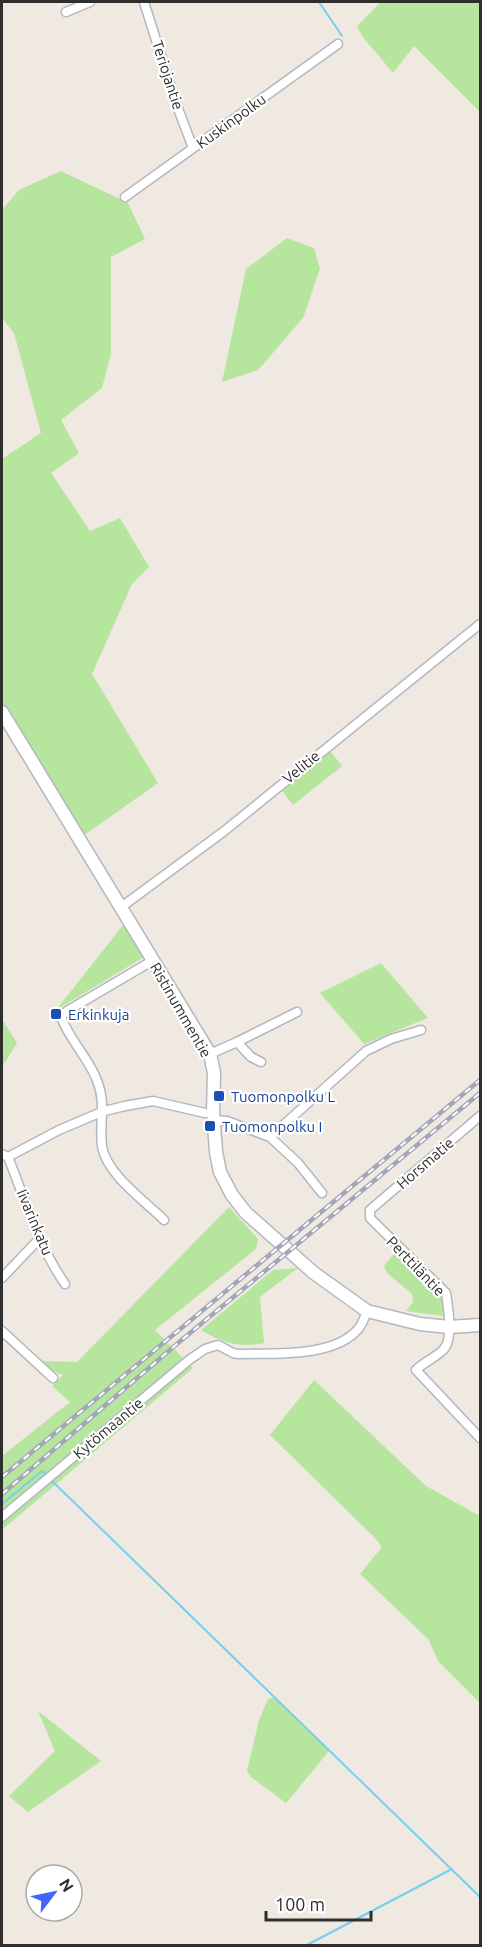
<svg xmlns="http://www.w3.org/2000/svg" width="482" height="1947" font-family="Ubuntu,sans-serif">
<style>
.green{fill:#b6e59e}
.lines{fill:none;stroke-linecap:round;stroke-linejoin:round}
.stream{stroke:#75cff0;stroke-width:2}
.street-casing{stroke:#b4b7c1;stroke-width:11}
.secondary-casing{stroke:#b4b7c1;stroke-width:15}
.street{stroke:#fff;stroke-width:8}
.secondary{stroke:#fff;stroke-width:12}
.rail-casing{stroke:#a3a6b8;stroke-width:4.5}
.rail{stroke:#fff;stroke-width:2;stroke-dasharray:7;stroke-linecap:butt}
.transit-dot{fill:#1a4fb4;stroke:#fff;stroke-width:2}
.labels{text-anchor:middle;dominant-baseline:central;stroke-width:4.5;stroke-linejoin:round;paint-order:stroke}
.street-label{font-size:15px;fill:#2e2e2e;stroke:#fff}
.transit-label{font-size:15px;fill:#164399;stroke:#fff;text-anchor:start}
</style>
<rect width="100%" height="100%" fill="#efe9e1"/>
<path class="green" d="M381,2H480V112L414,46L393,73L362,36L357,26Z
M61,171L128,203L145,239L111,257V354L102,388L61,420L79,453L51,473L90,531L120,518L149,567L132,584L92,674L158,783L83,836L2,702V459L41,433L14,333L2,318V210L19,190Z
M287,238L314,248L320,269L303,318L258,370L222,382L246,269Z
M328,748L342,766L293,805L279,787Z
M124,924L144,957L56,1010Z
M381,963L428,1018L364,1044L320,993Z
M2,1019L17,1043L2,1067Z
M229,1207L258,1239L256,1249L155,1330L193,1368L2,1530V1456L70,1402L52,1386L63,1375L52,1371L40,1361L77,1362Z
M397,1250L445,1299L443,1316L406,1311L413,1302L412,1294L387,1273L384,1266Z
M298,1268L260,1297L264,1343C240,1348 222,1343 201,1330L273,1270Z
M314,1380L426,1486L480,1516V1703L439,1662L428,1639L360,1574L382,1547L376,1539L270,1435Z
M274,1697L329,1751L286,1803L251,1777L247,1771L259,1720L268,1699Z
M38,1711L101,1761L28,1812L9,1796L55,1751Z"/>
<g class="lines">
<path class="stream" d="M319,2L342,36
M50,1479L480,1897
M2,1504L42,1471L47,1475
M305,1946L452,1869"/>
<g class="street-casing">
<path id="street" d="M144,2L177,106L193,148
M66,12L90,2
M125,197L338,44
M120,908L223,832L480,624
M152,961L67,1011L61,1017C69,1039 87,1056 96,1078C107,1103 99,1121 102,1146C106,1174 145,1201 164,1220
M237,1042L251,1057L261,1062
M210,1054L237,1042L297,1012
M480,1116L370,1210V1218L446,1293C448,1307 454,1340 443,1350C435,1358 424,1362 416,1370L480,1438
M214,1120L227,1121L270,1137L298,1163L322,1193
M270,1137L366,1051L391,1039L421,1030
M2,1154L8,1157L59,1130L104,1111L125,1106L153,1101L205,1113
M8,1157C25,1199 39,1247 65,1284
M2,1278L40,1238
M2,1331L53,1378
M2,1517L189,1360L205,1349L218,1345L233,1353L238,1354C274,1353 335,1358 359,1328C363,1323 365,1316 367,1311"/>
</g>
<g class="secondary-casing">
<path id="secondary" d="M2,712L210,1054L214,1073L213,1112L216,1152L220,1172L232,1195L246,1213L314,1273L367,1311L420,1324L449,1327L480,1325"/>
</g>
<use href="#street" class="street"/>
<use href="#secondary" class="secondary"/>
<g class="rail-casing">
<path id="rail" d="M2,1477L480,1080
M2,1494L178,1343L480,1093"/>
</g>
<use href="#rail" class="rail"/>
</g>
<g class="transit-dot">
<rect x="50" y="1008" width="12" height="12" rx="3"/>
<rect x="213" y="1090" width="12" height="12" rx="3"/>
<rect x="204" y="1120" width="12" height="12" rx="3"/>
</g>
<g class="labels">
<g class="street-label">
<text transform="translate(168 75) rotate(72)">Teriojantie</text>
<text transform="translate(231 121) rotate(-36)">Kuskinpolku</text>
<text transform="translate(301 767) rotate(-39)">Velitie</text>
<text transform="translate(181 1010) rotate(60)">Ristinummentie</text>
<text transform="translate(425 1163) rotate(-41)">Horsmatie</text>
<text transform="translate(35 1222) rotate(67)">Iivarinkatu</text>
<text transform="translate(416 1266) rotate(46)">Perttiläntie</text>
<text transform="translate(108 1428) rotate(-40)">Kytömaantie</text>
</g>
<g class="transit-label">
<text x="68" y="1014">Erkinkuja</text>
<text x="231" y="1096">Tuomonpolku L</text>
<text x="222" y="1126">Tuomonpolku I</text>
</g>
</g>
<rect width="482" height="1947" fill="none" stroke="#2e2e2e" stroke-width="6"/>
<g transform="translate(54 1893) rotate(58)"><circle r="28" fill="#ffffff" stroke="#ababab" stroke-width="1.5"/>
<path d="M0-4.5L10 22L0 15L-10 22Z" fill="#4264fb"/>
<text y="-9" font-size="16" font-weight="bold" text-anchor="middle" fill="#2e2e2e">N</text>
</g>
<path d="M266 1911v9h105v-9" fill="none" stroke="#2e2e2e" stroke-width="3"/>
<text x="275" y="1911" font-size="18" fill="#2e2e2e" stroke="#ffffff" stroke-width="4.5" paint-order="stroke">100 m</text>
</svg>
